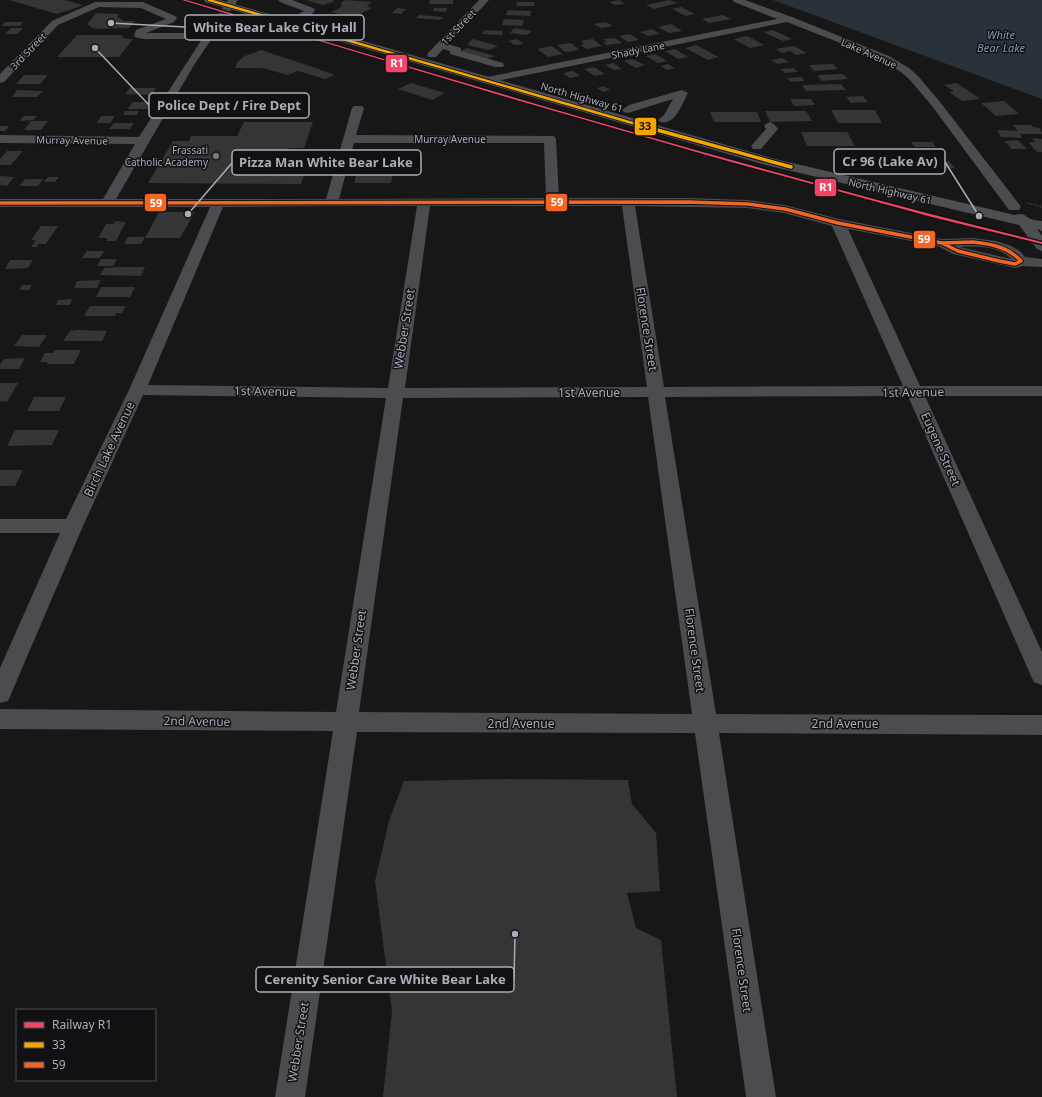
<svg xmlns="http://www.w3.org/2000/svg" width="1042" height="1097" font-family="'Noto Sans',sans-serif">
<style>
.water{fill:#2a3239}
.building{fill:#353536}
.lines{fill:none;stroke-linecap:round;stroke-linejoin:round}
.path{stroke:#4d4e52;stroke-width:1.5;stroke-dasharray:1 1.5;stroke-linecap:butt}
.minor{fill:#4b4c50;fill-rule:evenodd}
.major{fill:#4d4f52;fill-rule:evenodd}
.bus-1-far1-casing{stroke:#111113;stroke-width:4}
.bus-1-casing{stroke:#111113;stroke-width:5.5}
.bus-2-casing{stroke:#111113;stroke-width:5.5}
.bus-1-far1{stroke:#f7a600;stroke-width:2.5}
.bus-1{stroke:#f7a600;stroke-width:3.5}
.bus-2{stroke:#f26522;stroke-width:3.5}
.rail-1-casing{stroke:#111113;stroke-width:3}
.rail-1{fill:#f34667;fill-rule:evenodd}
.poi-dot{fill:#757880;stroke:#111113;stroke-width:1.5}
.labels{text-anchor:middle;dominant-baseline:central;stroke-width:3;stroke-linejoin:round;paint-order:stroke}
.far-street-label{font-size:10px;fill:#a8adb8;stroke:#111113}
.far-poi-label{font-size:10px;fill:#a8adb8;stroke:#111113;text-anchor:end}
.far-water-label{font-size:11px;font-style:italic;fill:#7f9bb3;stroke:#111113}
.street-label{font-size:12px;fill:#a8adb8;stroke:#111113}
.leader{fill:none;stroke:#a8adb8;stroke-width:1.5}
.callout-dot{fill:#a8adb8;stroke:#111113;stroke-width:1.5}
.callout{fill:#111113;stroke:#a8adb8;stroke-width:1.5}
.callout-label{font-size:13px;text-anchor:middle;font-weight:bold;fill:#a8adb8}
.line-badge{stroke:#111113;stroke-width:1.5}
.badge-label{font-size:11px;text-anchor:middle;font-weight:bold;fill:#fff}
.pale-badge-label{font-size:11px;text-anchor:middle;font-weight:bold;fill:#111}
</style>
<rect width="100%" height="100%" fill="#171717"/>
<path class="water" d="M773,0H1042V99Z"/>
<path class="building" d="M9,0H64L84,5L57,14Z
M306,0H332L335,1L323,5Z
M345,0L372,2L367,6L372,8L354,17L331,12L340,8L342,5L340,4Z
M430,0H453V4H429Z
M619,0L625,4L615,5L609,2Z
M669,0L678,3L654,9L646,5Z
M516,2H534L535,6H517Z
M681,7L695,14L686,16L672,9Z
M397,8L406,9L401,14L392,13Z
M434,8H447L446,12L433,11Z
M508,10L531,11L530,16L506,15Z
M96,13L119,14L117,17L124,21H135L129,28L94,29L87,24Z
M419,15L443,17L440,20L416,18Z
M723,15L731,19L709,23L702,19Z
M504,19L524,20L522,26L502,25Z
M5,22H23L20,26H1Z
M606,22L613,26L601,28L594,24Z
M671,24L682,31L669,33L658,27Z
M11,28H23L17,34H5Z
M514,28L532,31L527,35L510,33Z
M652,29L660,34L648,36L640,32Z
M484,30L503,31L502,35L482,34Z
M773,30L792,39L783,41L763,32Z
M630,34L639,40L628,42L619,36Z
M77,35H123L121,37L127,39H133L119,57H57Z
M747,36L764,45L750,48L734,39Z
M615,38L622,43L607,45L603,42H607L603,39Z
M473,39L498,46L489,50L467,45Z
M517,39L524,44L515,45L508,41Z
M593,39L602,46L586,49L581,45L584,44L581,41Z
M571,43L579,50L565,52L557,45Z
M696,45L719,57L708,60L685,48Z
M552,46L563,54L548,57L537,49Z
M794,46L807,53L796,55L790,51L782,53L776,49Z
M467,48L495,56L487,59L459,52Z
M675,49L688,57L678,59L665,51Z
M261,50L310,66L335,75L325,79L298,71L288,75L262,68H235L238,61L245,56Z
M655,54L667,61L658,63L646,56Z
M782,58L789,62L778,64L771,60Z
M632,59L645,65L636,68L624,61Z
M613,63L622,69L614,70L605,65Z
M668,64L675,68L667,70L661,66Z
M833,64L838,69L814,71L809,65Z
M594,67L605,74L595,76L584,69Z
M793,68L798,72L785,73L780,69Z
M573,71L580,76L570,78L563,73Z
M843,74L848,79L822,81L817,75Z
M24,75H48L40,84H16Z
M801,77L805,81L791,82L787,78Z
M411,83L445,93L432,100L398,89Z
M957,83L980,99L962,101L949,92L954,91L944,85Z
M841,84L846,90L806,91L802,85Z
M604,86L610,90L603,92L597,88Z
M130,88H156L152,95L125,94Z
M17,90L43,91L37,97H12Z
M863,96L868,102L851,103L846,97Z
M790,99H811L815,105L794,106Z
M1004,101L1019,114L996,116L981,103Z
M132,102H152L148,109H128Z
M831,110H875L882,123H838Z
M125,111H139L137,115H123Z
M765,111H806L812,121L770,122Z
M710,112H757L761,122H714Z
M23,116H37L33,120L20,121Z
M101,116H115L110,123H97Z
M31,121H48L41,130H24Z
M244,122H313L304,148H289L283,162H309L301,184L148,183L173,141H189L191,136H237Z
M114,123H134L130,129H109Z
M1013,125H1031L1033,127L1040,128L1042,134H1020L1022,138L1001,137L997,130L1018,131Z
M0,126H9L5,131H0Z
M801,132H847L855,146H807Z
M1032,138L1042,139V152H1037L1028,142H1035Z
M1018,140L1027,149H1012L1004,141Z
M911,142H932L936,147H915Z
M910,149H921L924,154H913Z
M363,150H398L391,183H354Z
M7,151H23L11,165H0V159Z
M889,155H906L908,158H920L921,161H949L955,168L928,169L926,166H895Z
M0,176L14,177L7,186L0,185Z
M48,177H59L55,182H44Z
M25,179H43L38,186H19Z
M159,212H195L180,238H145Z
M116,221L126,222L116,241H106L108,238H98L106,224H113Z
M41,226H58L46,244H38L37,247H31L36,240H31Z
M128,237H145L141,244H124Z
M87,251H104L100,258H82Z
M101,259H117L113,266H97Z
M10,260H33L28,268L5,269Z
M121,267H145L141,276L100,275L104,268Z
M101,280L97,288H74L77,281Z
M22,285H32L29,290H19Z
M101,287H135L130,297H96Z
M72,299L70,305H56L58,300Z
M90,306H126L122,313H116L115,316H84Z
M78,330L107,331L102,341H63L70,331Z
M22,335H47L39,347L14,346Z
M55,350H81L74,364H47L48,362H40L45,353H53Z
M25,358L19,369H0V365L4,359Z
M0,383H18L7,402L0,401Z
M34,397H66L59,411H27Z
M15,430H59L52,445L7,446Z
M0,470H23L15,486H0Z
M502,779L628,780L632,804L656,833L660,891L627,893L636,928L661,940L677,1097H383L392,1012L375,881L389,821L404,781Z"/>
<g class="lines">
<path class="path" d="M1028,203L1042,207"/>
<path class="minor" d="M228,0H238L194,65L116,199H326L352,108L354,106H362L364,108L356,135L554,136L556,139L559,198H688L748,200L785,205L839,219L942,239L973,238L996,241L1011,246L1020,251L1025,257L1042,259V267L1023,266L1015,268L953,254L938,246L848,229L920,386H1042V396H925L1042,652V685L1034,682L1031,676L908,396L665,397L716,714L1042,715V735L719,733L776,1097H746L695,733L357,732L305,1097H275L333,731L0,729V709L336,712L386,398L143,395L83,526L8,701L0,703V668L60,533H0V519H66L129,390L210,207H0V199H103L135,144L0,143V135L139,137L202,39H143L135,37L134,35L136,30L166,19L141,8L99,7L58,25L4,82L0,83V74L52,21L95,2H143L175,16L177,18L174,22L146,33H206ZM354,143H544L546,198L339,199ZM333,206H417L388,388L148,385L223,207ZM430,206H622L647,387L405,388ZM635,206L748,208L784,213L832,226L903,386L664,387ZM960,247C977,246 999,246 1011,259ZM648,397L692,714L359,712L403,398Z
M278,0H292L313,8L315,10C312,16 303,20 297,18L295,16L304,11L280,2Z
M479,0H489L448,44L461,48V51L503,63L504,65L503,67H495L450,54V51L443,49L436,57H428L427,55L428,53Z
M732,0H745L792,17L889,56L909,68L918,76L940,102L1019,204L1021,207L1019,210H1009L932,106L910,80L901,72L881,60L858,50L787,22L487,83L482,80L487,77L777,19L734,2Z
M682,90L688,93C682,104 675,126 660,122L658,120L664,115L673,99L628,113L624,112L622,110L629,105Z
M770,122L774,124L778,129L761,149H753L751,146L766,129L764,126L766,124Z"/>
<path class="major" d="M204,0H220L775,159L1015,215C1025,212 1024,216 1031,219C1035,220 1039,221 1042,221V231L1037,229L1042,236V251L1037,249L1019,225L766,165L205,2Z"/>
<g class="bus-1-far1-casing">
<path id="bus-1-far1" d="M209,0L653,129"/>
</g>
<g class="bus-1-casing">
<path id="bus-1" d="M650,128L791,167"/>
</g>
<g class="bus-2-casing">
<path id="bus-2" d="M0,203L688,202L748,204L785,209L838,223L942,243
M973,242C992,244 1008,247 1021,261L1015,264L999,261L958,251L942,243Z"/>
</g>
<use href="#bus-1-far1" class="bus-1-far1"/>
<use href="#bus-1" class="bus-1"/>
<use href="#bus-2" class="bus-2"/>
<g class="rail-1-casing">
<path id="rail-1" d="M182,0H186C399,63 611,128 826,186C897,206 970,224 1042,242V244L932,217L717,158L503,96Z"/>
</g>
<use href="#rail-1" class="rail-1"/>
</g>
<circle class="poi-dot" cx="216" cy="156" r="4"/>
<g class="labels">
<g class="far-street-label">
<text transform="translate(458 27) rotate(-46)">1st Street</text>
<text transform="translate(638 50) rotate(-11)">Shady Lane</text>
<text transform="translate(28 51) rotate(-46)">3rd Street</text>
<text transform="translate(869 53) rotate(24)">Lake Avenue</text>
<text transform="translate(582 97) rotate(16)">North Highway 61</text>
<text x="450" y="139">Murray Avenue</text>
<text transform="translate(72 140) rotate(1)">Murray Avenue</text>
<text transform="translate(890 191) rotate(13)">North Highway 61</text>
</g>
<g class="far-poi-label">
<text x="208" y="150">Frassati<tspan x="208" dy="12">Catholic Academy</tspan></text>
</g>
<g class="far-water-label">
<text x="1001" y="34">White<tspan x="1001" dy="13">Bear Lake</tspan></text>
</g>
<g class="street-label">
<text transform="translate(404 329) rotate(-81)">Webber Street</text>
<text transform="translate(647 329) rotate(81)">Florence Street</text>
<text transform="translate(265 391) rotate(1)">1st Avenue</text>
<text x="589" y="392">1st Avenue</text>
<text transform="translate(913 392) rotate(-1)">1st Avenue</text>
<text transform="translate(109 449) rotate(-65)">Birch Lake Avenue</text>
<text transform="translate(941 449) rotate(66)">Eugene Street</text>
<text transform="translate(356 650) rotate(-82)">Webber Street</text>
<text transform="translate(695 650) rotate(82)">Florence Street</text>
<text transform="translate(197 721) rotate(1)">2nd Avenue</text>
<text x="521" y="723">2nd Avenue</text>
<text x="845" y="723">2nd Avenue</text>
<text transform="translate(742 970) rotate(82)">Florence Street</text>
<text transform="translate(298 1042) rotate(-81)">Webber Street</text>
</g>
</g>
<path class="leader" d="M111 23L185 27M95 48L149 105M979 216L945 162M188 214L232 163M515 934L514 980"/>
<g class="callout-dot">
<circle cx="111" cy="23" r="4"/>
<circle cx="95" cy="48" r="4"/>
<circle cx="979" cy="216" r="4"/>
<circle cx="188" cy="214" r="4"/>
<circle cx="515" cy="934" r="4"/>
</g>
<g class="callout">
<rect x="185" y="15" width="179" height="25" rx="4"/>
<rect x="149" y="93" width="160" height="25" rx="4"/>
<rect x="834" y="149" width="111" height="25" rx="4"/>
<rect x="232" y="150" width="189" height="25" rx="4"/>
<rect x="256" y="967" width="258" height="25" rx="4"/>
</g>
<g class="callout-label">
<text x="275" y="32">White Bear Lake City Hall</text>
<text x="229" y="110">Police Dept / Fire Dept</text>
<text x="890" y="166">Cr 96 (Lake Av)</text>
<text x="326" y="167">Pizza Man White Bear Lake</text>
<text x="385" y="984">Cerenity Senior Care White Bear Lake</text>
</g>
<g class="line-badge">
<rect x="385" y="54" width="23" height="19" rx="4" fill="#f34667"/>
<rect x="634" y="117" width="23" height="19" rx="4" fill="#f7a600"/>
<rect x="814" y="178" width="23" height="19" rx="4" fill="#f34667"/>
<rect x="545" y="193" width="23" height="19" rx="4" fill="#f26522"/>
<rect x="144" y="193" width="23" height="19" rx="4" fill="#f26522"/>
<rect x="913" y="230" width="23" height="19" rx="4" fill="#f26522"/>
</g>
<g class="badge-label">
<text x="397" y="67">R1</text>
<text x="826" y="191">R1</text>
<text x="557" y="206">59</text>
<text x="156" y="207">59</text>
<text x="924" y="243">59</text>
</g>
<g class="pale-badge-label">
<text x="645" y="130">33</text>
</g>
<rect x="16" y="1009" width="140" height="72" fill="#111113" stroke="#4d4f55"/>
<rect x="24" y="1022" width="20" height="6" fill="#f34667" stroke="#4d4f55"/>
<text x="52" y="1029" font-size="12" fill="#a8adb8">Railway R1</text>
<rect x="24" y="1042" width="20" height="6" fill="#f7a600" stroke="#4d4f55"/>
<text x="52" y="1049" font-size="12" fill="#a8adb8">33</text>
<rect x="24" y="1062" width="20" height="6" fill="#f26522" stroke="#4d4f55"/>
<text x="52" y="1069" font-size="12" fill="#a8adb8">59</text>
</svg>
